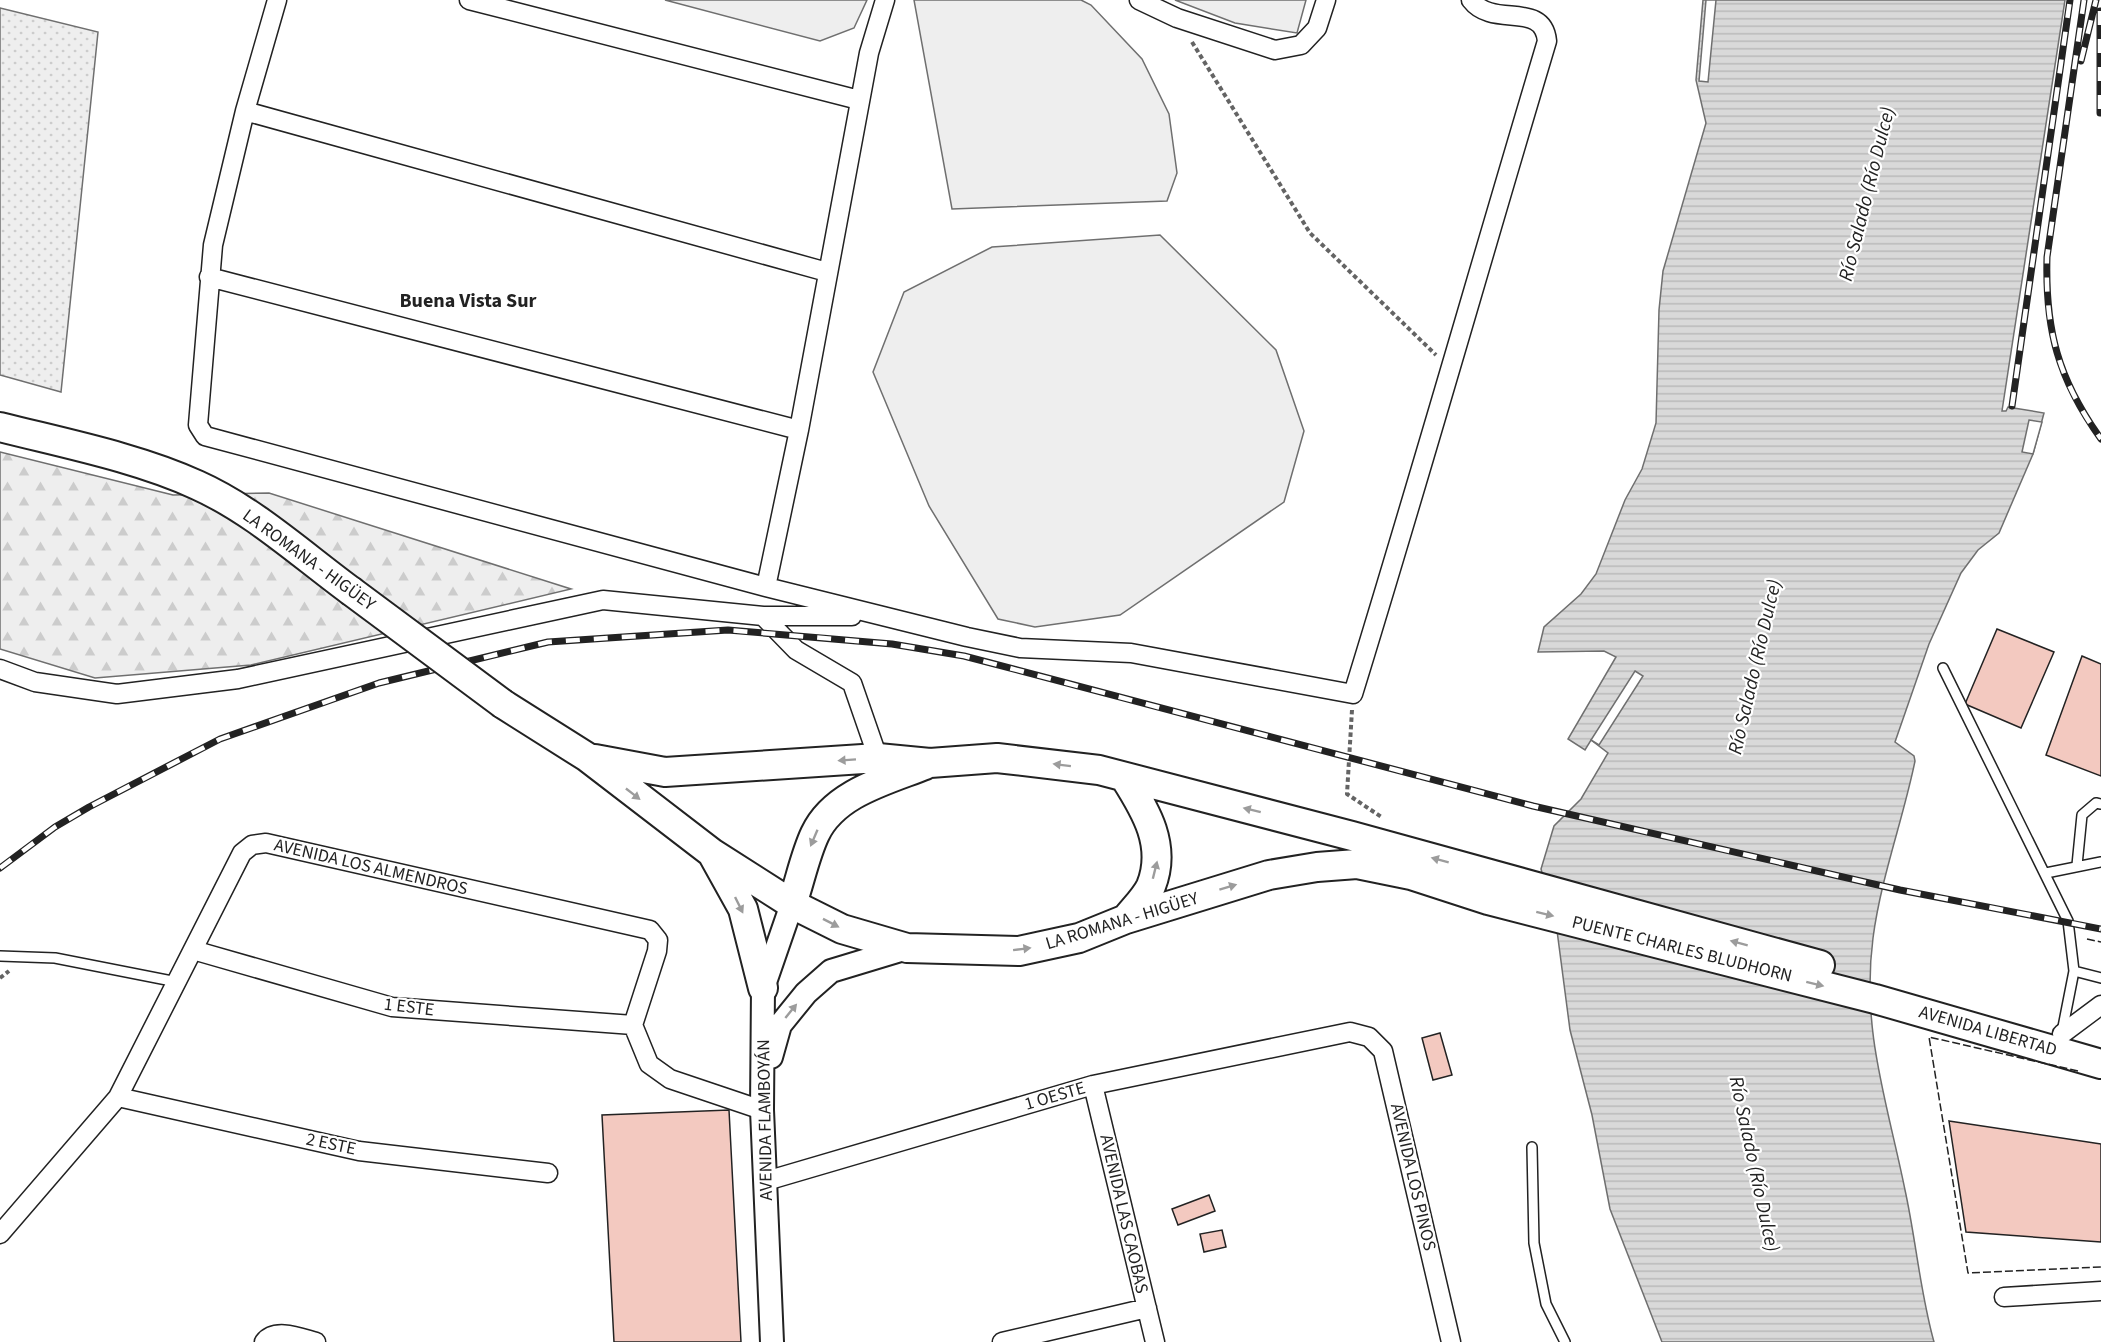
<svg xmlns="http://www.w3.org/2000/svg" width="2101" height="1342" font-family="'Source Sans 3',sans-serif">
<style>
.grass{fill:url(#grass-dots);stroke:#6f6f6f;stroke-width:1.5}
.forest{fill:url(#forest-firs);stroke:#6f6f6f;stroke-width:1.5}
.park{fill:#eee;stroke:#6f6f6f;stroke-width:1.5}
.water{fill:url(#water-rules);stroke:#6f6f6f;stroke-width:1.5}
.pier{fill:#fff;stroke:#6f6f6f;stroke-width:1.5}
.building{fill:#f3c9c0;stroke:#222;stroke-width:1.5}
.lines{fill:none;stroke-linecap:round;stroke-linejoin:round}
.service-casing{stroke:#222;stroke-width:12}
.minor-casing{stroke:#222;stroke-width:21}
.tertiary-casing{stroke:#222;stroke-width:26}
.primary-casing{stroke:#222;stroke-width:32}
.path{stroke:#646464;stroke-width:4;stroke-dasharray:4.5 3;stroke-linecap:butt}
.service{stroke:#fff;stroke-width:9}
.minor{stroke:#fff;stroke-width:18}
.tertiary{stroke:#fff;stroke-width:22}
.primary{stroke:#fff;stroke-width:28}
.rail-casing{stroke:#222;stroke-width:7}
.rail{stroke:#fff;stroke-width:4.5;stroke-dasharray:14;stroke-linecap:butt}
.primary-bridge-casing{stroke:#222;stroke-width:32;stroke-linecap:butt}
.primary-bridge{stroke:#fff;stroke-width:28}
.fence{stroke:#222;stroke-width:1.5;stroke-dasharray:8 3;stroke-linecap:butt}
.oneway{fill:#9c9c9c}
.labels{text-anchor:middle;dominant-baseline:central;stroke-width:4.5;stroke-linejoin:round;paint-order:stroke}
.street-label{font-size:18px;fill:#222;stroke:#fff}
.water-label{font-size:20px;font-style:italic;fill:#222;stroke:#fff}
.neighbourhood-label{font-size:20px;font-weight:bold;fill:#222;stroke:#fff}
</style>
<defs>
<pattern id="grass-dots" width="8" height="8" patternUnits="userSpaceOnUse" patternTransform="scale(1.5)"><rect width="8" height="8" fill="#eee"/><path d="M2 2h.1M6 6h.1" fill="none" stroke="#ccc" stroke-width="1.8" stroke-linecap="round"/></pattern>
<pattern id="forest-firs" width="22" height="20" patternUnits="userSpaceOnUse" patternTransform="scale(1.5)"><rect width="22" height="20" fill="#eee"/><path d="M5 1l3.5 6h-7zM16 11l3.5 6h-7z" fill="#ccc"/></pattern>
<pattern id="water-rules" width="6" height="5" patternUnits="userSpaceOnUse" patternTransform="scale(1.5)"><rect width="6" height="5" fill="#d9d9d9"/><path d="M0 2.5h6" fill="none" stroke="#bababa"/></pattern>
</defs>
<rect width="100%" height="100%" fill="#fff"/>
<path class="grass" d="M0,8L98,32L61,392L0,375Z"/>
<path class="forest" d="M0,452L173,495L269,493L571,589L251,665L95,678L0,649Z"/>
<path class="park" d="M665,0H867L854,28L820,41Z
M914,0H1081L1091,5L1142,59L1169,114L1177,173L1167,201L952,209Z
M1175,0H1306L1297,33L1235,23Z
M1160,235L1276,350L1304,431L1284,502L1120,615L1035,627L998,619L929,506L873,372L904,292L992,247Z"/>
<path class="water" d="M1703,0H2065L2002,411H2006L2008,407L2044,413L2033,454L1999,533L1978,550L1961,573L1929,644L1895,742L1914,756L1915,761C1903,820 1881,877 1873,938C1861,1030 1887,1101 1905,1190C1916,1240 1920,1292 1934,1342H1662L1610,1209L1592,1115L1570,1030L1556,923L1541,869L1554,826L1581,799L1608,753L1591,740L1585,750L1568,739L1616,657L1604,651L1538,652L1544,627L1581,594L1596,574L1625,500L1642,469L1656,423L1659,310L1663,271L1706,123L1696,80Z"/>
<path class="pier" d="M1706,0H1716L1708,82L1699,81Z
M2029,420L2042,422L2033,454L2022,452Z
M1635,671L1643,676L1599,745L1591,740Z"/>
<path class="building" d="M1997,629L2054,652L2021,728L1965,704Z
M2082,656L2101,664V776L2046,755Z
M1440,1033L1452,1075L1433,1080L1422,1038Z
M729,1110L741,1342H614L602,1115Z
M1949,1121L2101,1144V1242L1966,1232Z
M1209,1195L1215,1211L1178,1225L1172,1209Z
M1222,1230L1226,1247L1204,1252L1200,1234Z"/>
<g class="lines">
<g class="service-casing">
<path id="service" d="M1943,668L2068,921L2074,971
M2077,865L2082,815L2096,803L2101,804
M2046,873L2101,862
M0,956L55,958L177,982
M2062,1032L2074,971L2101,978
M1532,1147L1534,1243L1546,1304L1565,1342"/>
</g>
<g class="minor-casing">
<path id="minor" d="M277,0L245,111L213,245L198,425L205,436L766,587L967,637L1020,648L1131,653L1353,694C1420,477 1482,258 1547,41C1543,0 1493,29 1471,0
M469,0L859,100
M1139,0L1177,18L1275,50L1301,45L1317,28L1326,0
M245,111L827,272
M209,277L799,430
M766,587L799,430L869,53L885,0
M763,616L796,650L852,683L878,758
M0,669L35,682L117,694L238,679L603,600L763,616H852
M193,950L392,1007L633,1025
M2062,1034L2101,1005
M1093,1085L1155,1342
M118,1097L359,1151L548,1173
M766,1181L1093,1085L1350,1032L1369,1037L1383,1051L1451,1342
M0,1234L118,1097L242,853L252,845L266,843L650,930L658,940L657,951L633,1025L649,1064L670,1079L762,1110
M2004,1297L2101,1291
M264,1342C275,1327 301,1338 316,1342
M1002,1342L1147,1308"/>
</g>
<g class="tertiary-casing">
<path id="tertiary" d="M771,1057L780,1025L806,993L831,971L907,948
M772,1342L762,1110L763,988L792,904"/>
</g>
<g class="primary-casing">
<path id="primary" d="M0,427C63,443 139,458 197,485C253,510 302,555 351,591
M503,704L587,757L712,853L792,904L842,929L907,948L1019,951L1079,938L1126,919L1269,875L1317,867L1357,864L1411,875L1488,900L1875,999L2101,1064
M595,759L665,772L878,758L930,763L997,758L1099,770L1352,836L1820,965
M1125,778C1146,811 1167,846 1151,886C1146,897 1134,909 1126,919
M713,855L743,909L763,988
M792,904C800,881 805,855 815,834C834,793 887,780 925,765"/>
</g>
<path class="path" d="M1192,42L1310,233L1436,355
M1352,710L1347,794L1383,818
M0,978L9,971"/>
<use href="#service" class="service"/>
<use href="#minor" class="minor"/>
<use href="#tertiary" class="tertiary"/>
<use href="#primary" class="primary"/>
<g class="rail-casing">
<path id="rail" d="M2084,0L2047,257C2045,330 2058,379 2101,439
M2100,11V113
M2081,61L2096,0
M2012,406L2070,0
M0,868L55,827L89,807L220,739L379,683L548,642L728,630L892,644L964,656L1533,806L1900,890L2101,929"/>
</g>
<use href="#rail" class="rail"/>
<g class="primary-bridge-casing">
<path id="primary-bridge" d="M351,591L503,704"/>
</g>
<use href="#primary-bridge" class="primary-bridge"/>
<path class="fence" d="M2087,939L2101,942
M2078,1071L1929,1037L1968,1273L2101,1267"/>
</g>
<defs><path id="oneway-solid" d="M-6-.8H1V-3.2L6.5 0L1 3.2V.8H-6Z" transform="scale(1.5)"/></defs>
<g class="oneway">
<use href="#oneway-solid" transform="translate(847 760) rotate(176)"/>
<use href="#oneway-solid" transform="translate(1062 765) rotate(-173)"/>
<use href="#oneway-solid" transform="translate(633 794) rotate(38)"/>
<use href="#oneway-solid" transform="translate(1252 810) rotate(-166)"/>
<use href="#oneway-solid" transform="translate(814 838) rotate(113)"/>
<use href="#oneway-solid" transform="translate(1440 860) rotate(-165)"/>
<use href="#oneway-solid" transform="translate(1155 870) rotate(-76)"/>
<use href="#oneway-solid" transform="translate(1228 887) rotate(-17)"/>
<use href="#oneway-solid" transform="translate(739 905) rotate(64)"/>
<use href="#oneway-solid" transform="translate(1545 914) rotate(14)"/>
<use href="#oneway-solid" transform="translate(831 923) rotate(27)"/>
<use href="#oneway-solid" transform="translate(1739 943) rotate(-165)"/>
<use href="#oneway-solid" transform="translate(1022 949) rotate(-7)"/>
<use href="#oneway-solid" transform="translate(1815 984) rotate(14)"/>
<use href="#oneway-solid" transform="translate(791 1011) rotate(-51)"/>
</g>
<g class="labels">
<g class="street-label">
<text transform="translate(309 560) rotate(36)">LA ROMANA - HIGÜEY</text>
<text transform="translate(371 867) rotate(13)">AVENIDA LOS ALMENDROS</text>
<text transform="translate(1122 921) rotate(-17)">LA ROMANA - HIGÜEY</text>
<text transform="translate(1682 949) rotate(14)">PUENTE CHARLES BLUDHORN</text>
<text transform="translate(409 1007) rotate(7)">1 ESTE</text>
<text transform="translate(1988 1031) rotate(16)">AVENIDA LIBERTAD</text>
<text transform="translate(1055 1096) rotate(-16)">1 OESTE</text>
<text transform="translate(765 1120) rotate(-91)">AVENIDA FLAMBOYÁN</text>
<text transform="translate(331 1144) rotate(12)">2 ESTE</text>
<text transform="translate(1413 1177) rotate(77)">AVENIDA LOS PINOS</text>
<text transform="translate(1124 1214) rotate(77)">AVENIDA LAS CAOBAS</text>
</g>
<g class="water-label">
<text transform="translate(1867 194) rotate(-76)">Río Salado (Río Dulce)</text>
<text transform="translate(1755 667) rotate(-77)">Río Salado (Río Dulce)</text>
<text transform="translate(1754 1164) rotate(78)">Río Salado (Río Dulce)</text>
</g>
<g class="neighbourhood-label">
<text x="468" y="301">Buena Vista Sur</text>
</g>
</g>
</svg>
